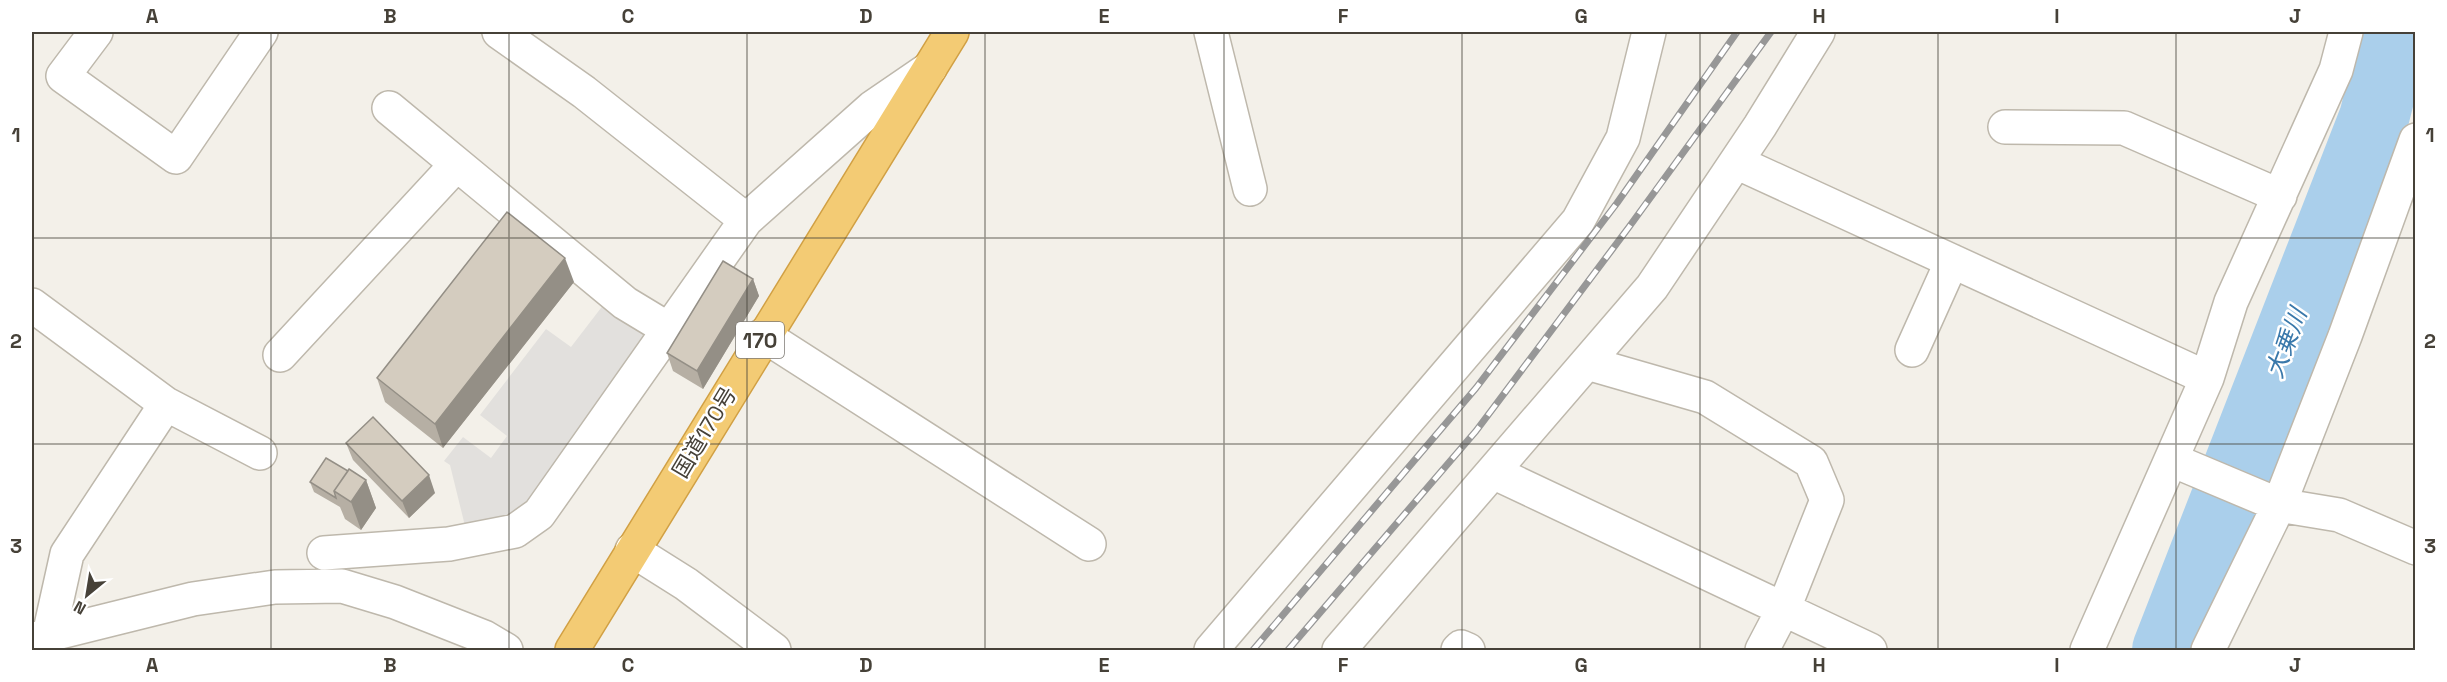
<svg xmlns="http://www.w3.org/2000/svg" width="2447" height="682" font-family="'Space Grotesk','Noto Sans JP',sans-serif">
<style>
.parking{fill:#e2e0dd}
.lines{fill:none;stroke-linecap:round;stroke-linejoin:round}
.river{stroke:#aacfeb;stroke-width:70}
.minor-casing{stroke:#beb8ac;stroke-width:36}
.highway-casing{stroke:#d1a044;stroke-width:36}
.minor{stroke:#fff;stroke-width:33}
.highway{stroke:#f3cb74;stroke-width:33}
.rail-casing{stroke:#979797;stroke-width:7}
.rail{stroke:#fff;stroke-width:4.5;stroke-dasharray:14;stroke-linecap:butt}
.wall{fill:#b6afa4}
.shaded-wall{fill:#948f86}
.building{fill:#d4ccbf;stroke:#948f86;stroke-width:1.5}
.grid{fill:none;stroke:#464138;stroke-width:1.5;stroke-opacity:0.55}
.labels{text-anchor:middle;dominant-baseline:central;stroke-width:5;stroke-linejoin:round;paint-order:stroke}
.shield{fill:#fff;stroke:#7e7a74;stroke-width:1.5}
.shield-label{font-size:21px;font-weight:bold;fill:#464138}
.street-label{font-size:22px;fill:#464138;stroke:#fff}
.water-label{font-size:24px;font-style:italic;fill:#3978aa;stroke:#fff}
.neatline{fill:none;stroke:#464138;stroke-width:2}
.grid-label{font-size:20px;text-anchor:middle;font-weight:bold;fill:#464138}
</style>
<rect width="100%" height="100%" fill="#f3f0e9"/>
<path class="parking" d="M604,304L647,336L532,503L510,518L466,530L450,465L444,461L463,437L491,458L507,436L480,415L546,329L571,347Z"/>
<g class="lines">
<path class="river" d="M2167,650L2374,118L2396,32"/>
<g class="minor-casing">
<path id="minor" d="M96,32L63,76L176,157L261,32
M499,32L584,92L746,220
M1211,32L1250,189
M389,108L625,303L668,329
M2005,127L2124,128L2280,196
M1736,162L2207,378
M32,305L166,404L260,453
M763,335L1089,544
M1912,350L1952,261
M280,355L456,165
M1587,363L1705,397L1811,462L1827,500L1784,608L1762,650
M2172,460L2279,505L2339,515L2416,548
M1493,472L1870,650
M632,550L686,584L774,650
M324,553L449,544L515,531L539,514L746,220L873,107L930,68
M49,635L67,554L166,404
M32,639L193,599L275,587L342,586L395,602L484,637L506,650
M1211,650L1578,221L1623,138L1649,32
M1339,650L1652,287L1760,126L1818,32
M1458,650L1461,647L1468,650
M2087,650L2207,378L2231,302L2336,70L2346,32
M2208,650L2279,505L2345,336L2416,140"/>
</g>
<g class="highway-casing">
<path id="highway" d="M572,650L952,32"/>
</g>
<use href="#minor" class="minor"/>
<use href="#highway" class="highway"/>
<g class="rail-casing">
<path id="rail" d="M1253,650L1476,388L1617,203L1737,32
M1288,650L1476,431L1629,227L1771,32"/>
</g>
<use href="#rail" class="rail"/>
</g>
<path class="wall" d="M753,279L759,296L703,389L673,371L667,353Z
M574,282L443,448L385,402L377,378Z
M346,443L435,493L409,518L353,460Z
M348,471L366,480L376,508L361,530L345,519L340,507L314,492L310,482Z"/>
<path class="shaded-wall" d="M565,258L574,282L443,448L435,424Z
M753,279L759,296L703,389L697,371Z
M429,475L435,493L409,518L402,501Z
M366,480L376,508L361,530L351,502Z"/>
<path class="building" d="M507,212L565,258L435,424L377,378Z
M723,261L753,279L697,371L667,353Z
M373,417L429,475L402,501L346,443Z
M326,458L348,471L334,491L336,498L310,482Z
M349,469L366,480L351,502L334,491Z"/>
<path class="grid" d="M271,32V650M509,32V650M747,32V650M985,32V650M1224,32V650M1462,32V650M1700,32V650M1938,32V650M2176,32V650M32,238H2416M32,444H2416"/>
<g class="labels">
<rect class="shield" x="736" y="322" width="48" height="36" rx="4.5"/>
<g class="shield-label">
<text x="760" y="340">170</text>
</g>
<g class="street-label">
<text transform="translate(704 432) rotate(-59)">国道170号</text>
</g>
<g class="water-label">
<text transform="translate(2286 343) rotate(-69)">大乗川</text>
</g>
</g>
<rect width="2447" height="682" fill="none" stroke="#ffffff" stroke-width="66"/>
<g transform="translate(87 595) rotate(210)" stroke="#ffffff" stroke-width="4.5" paint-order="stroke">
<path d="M0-4.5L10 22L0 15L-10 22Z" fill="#464138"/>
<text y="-9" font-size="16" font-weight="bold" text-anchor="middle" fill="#464138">N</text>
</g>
<rect x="33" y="33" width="2381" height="616" class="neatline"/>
<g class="grid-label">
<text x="152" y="23">A</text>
<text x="390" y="23">B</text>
<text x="628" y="23">C</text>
<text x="866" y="23">D</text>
<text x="1104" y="23">E</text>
<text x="1343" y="23">F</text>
<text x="1581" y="23">G</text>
<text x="1819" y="23">H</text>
<text x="2057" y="23">I</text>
<text x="2295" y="23">J</text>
<text x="16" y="142">1</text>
<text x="2430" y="142">1</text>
<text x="16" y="348">2</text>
<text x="2430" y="348">2</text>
<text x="16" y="553">3</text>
<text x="2430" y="553">3</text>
<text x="152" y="672">A</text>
<text x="390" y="672">B</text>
<text x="628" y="672">C</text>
<text x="866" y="672">D</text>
<text x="1104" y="672">E</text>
<text x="1343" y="672">F</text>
<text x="1581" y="672">G</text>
<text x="1819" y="672">H</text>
<text x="2057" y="672">I</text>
<text x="2295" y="672">J</text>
</g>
</svg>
